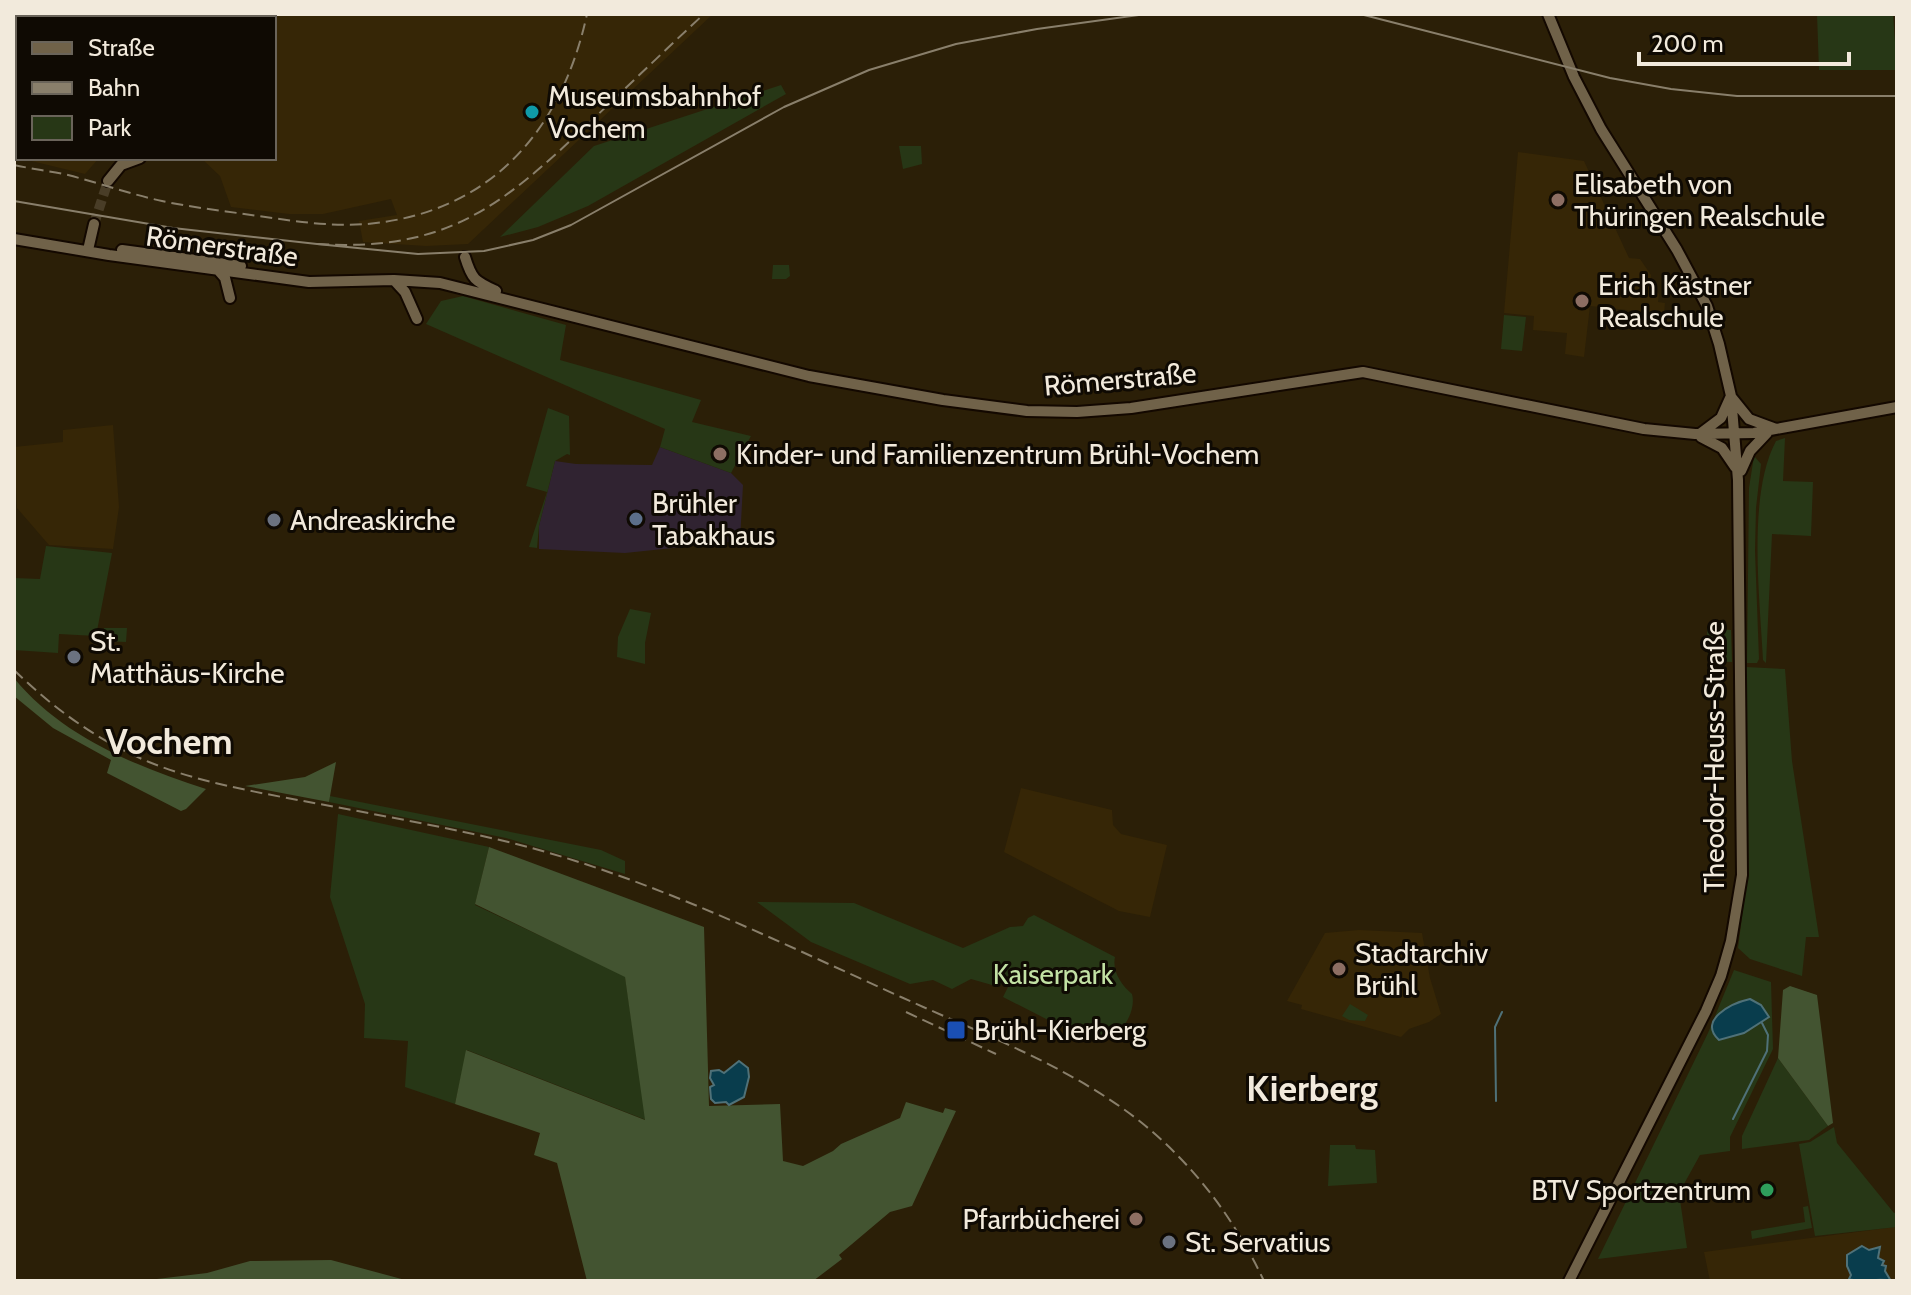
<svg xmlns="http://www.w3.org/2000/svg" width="1911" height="1295" font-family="Cabin,sans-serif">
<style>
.commercial{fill:#302331}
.built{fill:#362606}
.green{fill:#273716}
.forest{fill:#435431}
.water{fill:#093d4d;stroke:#4f7178;stroke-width:2}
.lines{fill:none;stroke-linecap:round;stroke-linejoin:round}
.stream{stroke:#4f7178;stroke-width:2}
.secondary-tunnel{stroke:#493d27;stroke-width:10;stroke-dasharray:10 5;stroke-linecap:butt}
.secondary-casing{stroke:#130800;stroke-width:14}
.secondary{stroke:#706249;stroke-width:10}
.tram{stroke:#897f6b;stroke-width:2}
.rail{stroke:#897f6b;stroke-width:2;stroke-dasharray:12 6;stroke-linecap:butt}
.culture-dot{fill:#0f9aa8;stroke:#0f0a03;stroke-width:3}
.education-dot{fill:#8d6e63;stroke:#0f0a03;stroke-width:3}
.service-dot{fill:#5c6f8a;stroke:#0f0a03;stroke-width:3}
.worship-dot{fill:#6b7280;stroke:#0f0a03;stroke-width:3}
.transit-dot{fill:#1a4fb4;stroke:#0f0a03;stroke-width:3}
.leisure-dot{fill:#2e9e5b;stroke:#0f0a03;stroke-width:3}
.labels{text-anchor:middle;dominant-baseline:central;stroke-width:6;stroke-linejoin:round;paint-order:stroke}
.poi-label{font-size:28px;fill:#f2eadc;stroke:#0f0a03;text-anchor:start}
.street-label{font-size:28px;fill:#f2eadc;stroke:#0f0a03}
.park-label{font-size:28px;fill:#c2e1a4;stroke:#0f0a03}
.district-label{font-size:36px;font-weight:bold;fill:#f2eadc;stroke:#0f0a03}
</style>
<rect width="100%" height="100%" fill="#2b1f07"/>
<path class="commercial" d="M660,447L731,473L743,485L740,541L625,553L539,549V526L555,461L576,464L652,465Z"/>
<path class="built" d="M14,14H713L468,244L426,246L363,242L359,221L397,215L391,199L323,214H289L231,207L220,176L201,158H274V18H18V158L14,157Z
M1518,152L1584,161L1629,258L1640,259L1651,275L1650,286L1659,294L1658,302L1665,303L1664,314L1590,306L1584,357L1565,354L1567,333L1533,330L1534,316L1504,313Z
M19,158H99L85,174Z
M113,425L119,507L113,549L49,545L17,508L14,447L63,442V430Z
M1021,788L1112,810L1113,825L1121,834L1167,845L1150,917L1119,911L1004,852Z
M1359,930L1422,933L1430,978L1441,1014L1429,1022L1409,1029L1401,1037L1301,1009L1302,1005L1287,1001L1325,933Z
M1895,1227L1897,1281H1710L1704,1252Z"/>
<path class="green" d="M1817,14H1893L1897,70H1819Z
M781,85L786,94L588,206L538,227L500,237L594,146Z
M899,146H921L922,164L903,169Z
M773,265H789L790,276L786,279H772Z
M463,296L566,325L560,360L701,400L692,422L751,436L731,473L660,447L665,429L426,324L441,301Z
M1504,315L1526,317L1522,351L1501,349Z
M548,408L569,416L570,455L567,454L555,461L539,526L537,548L529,547L547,492L526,486Z
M1785,438L1783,481L1813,482L1811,536L1772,534L1766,663L1763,660C1760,599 1747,495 1776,441Z
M1754,456L1761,464L1756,508L1755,551L1759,659L1757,663H1747L1749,488Z
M46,546L112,553L96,636L59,634L58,653L14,650V578L40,579Z
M630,609L651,613L645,643V664L617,657L618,637Z
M104,628H127L126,642L102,641Z
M1707,628L1731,630L1732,662L1708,661Z
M1746,667L1785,669L1792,761L1819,937H1806L1802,976L1750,959L1738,948L1748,870Z
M330,796L601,850L625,861V874L506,838L329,802Z
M338,814L489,847L475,905L625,976L646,1120L467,1050L455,1104L405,1087L408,1041L364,1038L365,1004L330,897Z
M757,902L854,903L963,948L1010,927L1023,926L1028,918L1034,915L1115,957C1112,971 1121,985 1132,994C1137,1012 1120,1038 1102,1042L1056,1024L1003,997L1008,987L1002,983L999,987L971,979L952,989L933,980L910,984L811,942Z
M1734,970L1771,982L1773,1049L1730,1137V1151L1700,1155L1679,1193L1687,1248L1598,1259L1708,1033Z
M1350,1004L1368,1015L1365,1021L1349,1020L1342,1016Z
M1778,1058L1828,1126L1809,1140L1742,1149V1136Z
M1834,1127L1837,1143L1894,1213L1897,1212V1227L1815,1236L1799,1144L1810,1142Z
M1330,1145H1355L1356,1149L1375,1150L1377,1183L1328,1186Z
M1808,1206L1812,1228L1752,1239L1751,1231L1805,1222L1803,1207Z"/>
<path class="forest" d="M14,678C61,736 137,767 206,789L186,809L181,811L107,773L111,760L53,728L14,696Z
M336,762L329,802L245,786L305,777Z
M489,847L704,927L709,1106L780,1104L783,1161L803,1166L833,1151L841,1144L900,1118L906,1102L943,1113L945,1108L956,1111L912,1206L890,1212L839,1255L842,1259L813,1281H587L557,1163L534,1155L540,1133L455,1104L466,1050L645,1120L625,977L475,904Z
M1790,986L1817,995L1833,1123L1828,1126L1778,1058L1783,990Z
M331,1260L409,1281H140L207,1273L250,1261Z"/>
<path class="water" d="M1750,999L1761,1005L1769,1017L1744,1033L1719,1040C1697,1020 1732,1003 1750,999Z
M739,1061L748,1068L749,1077L744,1097L729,1105L726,1102L715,1103L711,1099L710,1087L714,1085L710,1078L711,1071L719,1070L724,1073Z
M1862,1246L1869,1250L1880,1247L1878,1258L1884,1261L1882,1265L1886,1266L1885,1271L1891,1281C1878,1277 1863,1284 1849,1279L1851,1275L1847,1266V1255Z"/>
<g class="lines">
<path class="stream" d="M1496,1101L1495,1027L1502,1012
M1733,1119L1767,1051L1768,1035L1762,1023"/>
<path class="secondary-tunnel" d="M94,224L108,181"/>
<g class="secondary-casing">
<path id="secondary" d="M202,14L203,18
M1548,14L1574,77L1601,129L1677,250L1707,306L1719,344L1731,396L1738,480L1742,875L1731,941L1721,976L1706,1011L1569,1281
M108,181L121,165L140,158
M14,239L109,255L309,282L394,280L440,283L809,376L943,400L1027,411L1077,412L1131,408L1363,372L1644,429L1695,434L1754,433L1897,407
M88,250L94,224
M122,250L241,266
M465,257C472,280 475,281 496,291
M218,270L225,278L230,298
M394,280L405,292L417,319
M1732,398L1749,419L1776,429
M1701,433L1721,418L1730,398
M1701,437L1722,448L1735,467
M1741,471L1750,451L1767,433"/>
</g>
<use href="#secondary" class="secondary"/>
<path class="tram" d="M1360,14L1610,78L1671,89L1737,96H1897
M14,201L173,228L317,244L418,254L484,251L533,240L571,225L784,107L869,70L956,44L1037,29L1146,14"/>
<path class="rail" d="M1054,14H1104
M14,165C32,169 50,171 68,175C99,183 130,194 162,201C194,208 226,211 258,216C294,221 331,227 367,224C491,213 562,130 587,14
M317,244C446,252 501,207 589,123C627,87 665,50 704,14
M14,670C53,708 98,741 149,762C198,782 251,791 303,801C368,813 435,825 500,840C640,873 770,938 901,997C982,1034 1072,1067 1142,1123C1195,1166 1235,1220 1264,1281
M906,1012L996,1054"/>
</g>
<circle class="culture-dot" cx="532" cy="112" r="8"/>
<g class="education-dot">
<circle cx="1558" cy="200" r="8"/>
<circle cx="1582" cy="301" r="8"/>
<circle cx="720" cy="454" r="8"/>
<circle cx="1339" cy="969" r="8"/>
<circle cx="1136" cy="1219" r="8"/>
</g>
<circle class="service-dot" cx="636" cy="519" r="8"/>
<g class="worship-dot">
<circle cx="274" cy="520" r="8"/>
<circle cx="74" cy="657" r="8"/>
<circle cx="1169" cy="1242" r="8"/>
</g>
<rect class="transit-dot" x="946" y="1020" width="20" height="20" rx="4"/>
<circle class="leisure-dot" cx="1767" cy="1190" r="8"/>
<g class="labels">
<g class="poi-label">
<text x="548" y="96">Museumsbahnhof<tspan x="548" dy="32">Vochem</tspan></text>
<text x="1574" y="184">Elisabeth von<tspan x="1574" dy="32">Thüringen Realschule</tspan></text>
<text x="1598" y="285">Erich Kästner<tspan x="1598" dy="32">Realschule</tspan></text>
<text x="736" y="454">Kinder- und Familienzentrum Brühl-Vochem</text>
<text x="652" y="503">Brühler<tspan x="652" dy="32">Tabakhaus</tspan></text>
<text x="290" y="520">Andreaskirche</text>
<text x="90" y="641">St.<tspan x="90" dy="32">Matthäus-Kirche</tspan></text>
<text x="1355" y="953">Stadtarchiv<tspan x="1355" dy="32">Brühl</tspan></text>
<text x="974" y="1030">Brühl-Kierberg</text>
<text x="1751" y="1190" text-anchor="end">BTV Sportzentrum</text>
<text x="1120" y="1219" text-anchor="end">Pfarrbücherei</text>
<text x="1185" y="1242">St. Servatius</text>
</g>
<g class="street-label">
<text transform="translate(222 246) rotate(8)">Römerstraße</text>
<text transform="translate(1120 379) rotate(-5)">Römerstraße</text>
<text transform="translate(1714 757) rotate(-90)">Theodor-Heuss-Straße</text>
</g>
<g class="park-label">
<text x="1053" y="974">Kaiserpark</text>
</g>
<g class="district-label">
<text x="169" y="741">Vochem</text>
<text x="1312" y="1088">Kierberg</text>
</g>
</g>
<rect width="1911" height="1295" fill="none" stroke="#f2eadc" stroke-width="32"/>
<rect x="16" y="16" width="260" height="144" fill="#0f0a03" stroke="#6a645a" stroke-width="2"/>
<rect x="32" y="42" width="40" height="12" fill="#706249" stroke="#6a645a" stroke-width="2"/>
<text x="88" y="56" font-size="24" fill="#f2eadc">Straße</text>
<rect x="32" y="82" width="40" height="12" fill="#897f6b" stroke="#6a645a" stroke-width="2"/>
<text x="88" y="96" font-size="24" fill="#f2eadc">Bahn</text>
<rect x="32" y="116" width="40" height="24" fill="#273716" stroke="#6a645a" stroke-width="2"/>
<text x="88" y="136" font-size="24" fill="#f2eadc">Park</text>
<path d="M1639 52v12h210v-12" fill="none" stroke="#f2eadc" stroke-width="4"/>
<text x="1651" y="52" font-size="24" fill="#f2eadc" stroke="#0f0a03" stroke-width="6" paint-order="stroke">200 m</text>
</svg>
